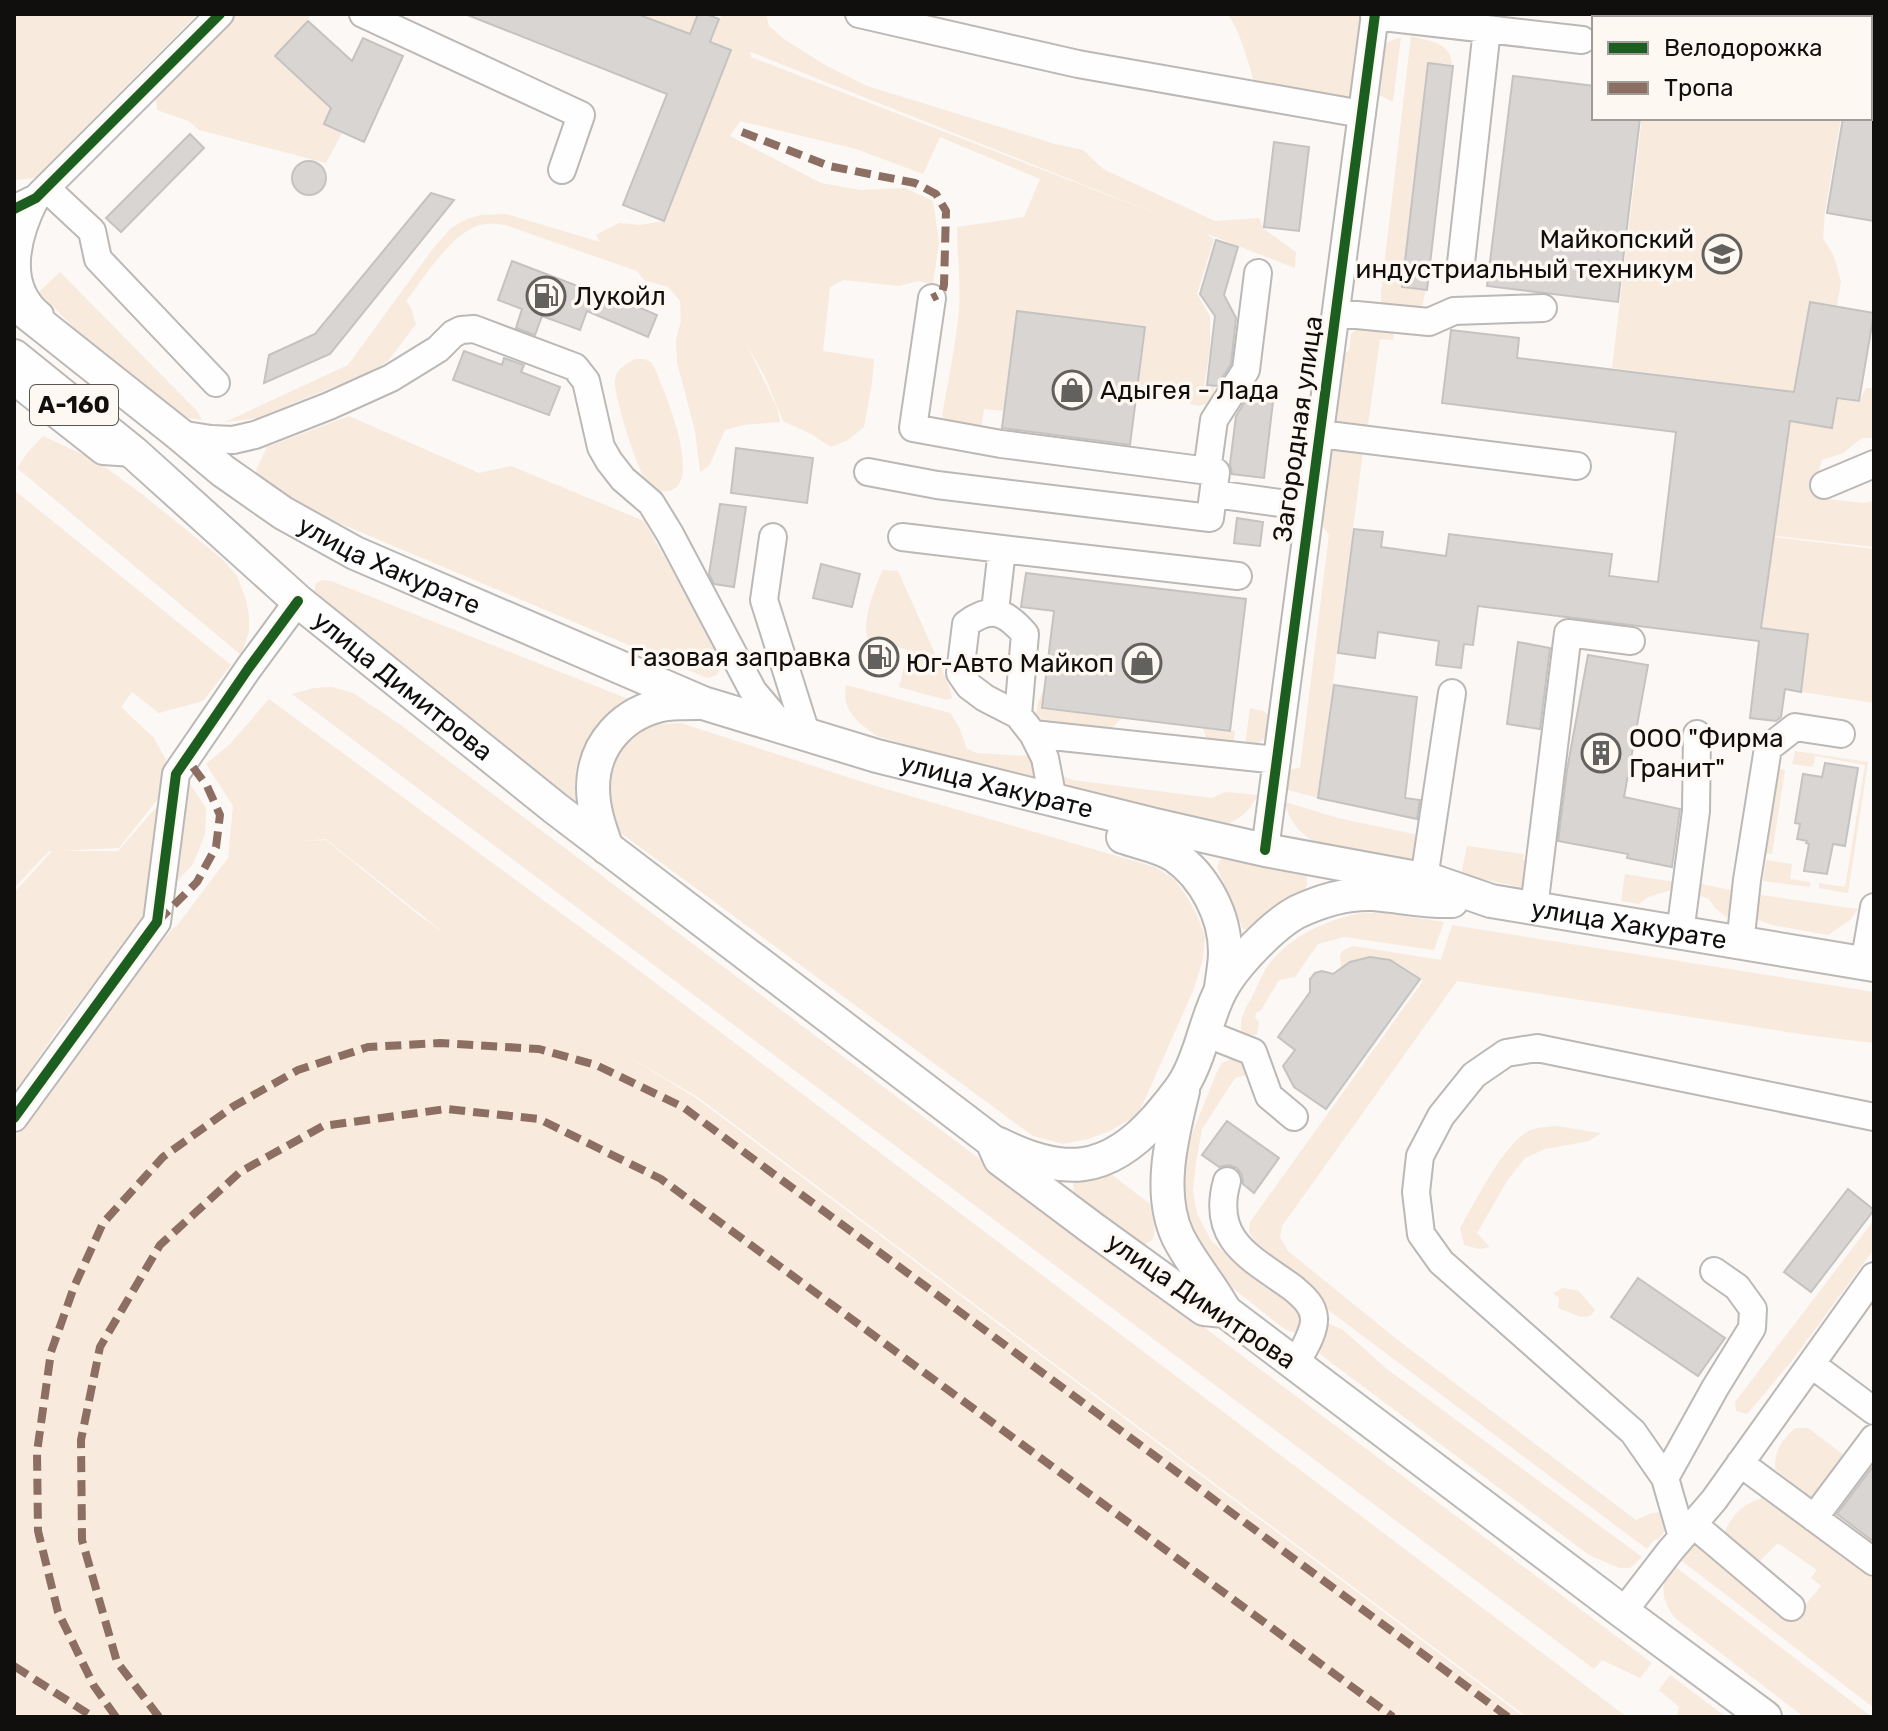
<svg xmlns="http://www.w3.org/2000/svg" width="1888" height="1731" font-family="Rubik,sans-serif">
<style>
.green{fill:#f8eadd;fill-rule:evenodd}
.building{fill:#d8d5d3;stroke:#c5c3c1;stroke-width:2}
.lines{fill:none;stroke-linecap:round;stroke-linejoin:round}
.minor-casing{stroke:#bbb8b6;stroke-width:30}
.major-casing{stroke:#bbb8b6;stroke-width:36}
.minor{stroke:#fefefe;stroke-width:26}
.major{stroke:#fefefe;stroke-width:32}
.quiet{stroke:#8d6e63;stroke-width:8;stroke-dasharray:16 8;stroke-linecap:butt}
.cycleway-casing{stroke:#fef8f2;stroke-width:15}
.cycleway{stroke:#1b5e20;stroke-width:10}
.labels{text-anchor:middle;dominant-baseline:central;stroke-width:7;stroke-linejoin:round;paint-order:stroke}
.shield{fill:#fef8f2;stroke:#585552;stroke-width:2}
.shield-label{font-size:24px;font-weight:bold;fill:#110f0d}
.poi-label{font-size:26px;fill:#110f0d;stroke:#fef8f2;text-anchor:end}
.street-label{font-size:26px;fill:#110f0d;stroke:#fef8f2}
</style>
<rect width="100%" height="100%" fill="#fbf8f5"/>
<path class="green" d="M14,14H197L35,178L14,180Z
M237,14H312L275,57L313,92L321,86L338,93L324,123L342,133L326,163L199,130L189,121L157,110L156,99L163,88Z
M638,14H694L697,15L691,32L712,40L722,14H766L769,26L784,39L825,65L867,86L1055,144L1083,150L1103,169L1215,221L1259,218L1264,229L1296,252L1295,268L1205,233L1214,239L1197,294L1210,316V349L1204,386L1215,388L1210,403L1198,406L1191,404L1186,392L1142,387L1139,384L1146,326L1017,311L1003,411L984,409L981,429L951,427L942,416C948,381 956,345 959,309C961,282 957,255 957,227L1024,217L1040,179L940,137L923,174L856,149L740,121L730,136L821,183L861,190L905,188L933,201L939,242L933,284L918,281L899,286L843,280L830,287L823,351L874,359L872,383L864,427L848,440L831,447L813,435L783,421L765,377L746,343L777,408L780,422L743,425L725,430L709,466L700,472L695,431L677,362L676,340L681,321L680,301L668,287L644,280L637,271L505,225C497,224 487,223 480,225C451,233 424,278 406,301L411,308L416,324L388,361L370,372L257,418L225,422L348,365L432,250L451,228L467,219L481,215L506,214L600,242L596,235L619,223L640,225L665,221L731,51ZM750,52H751L1180,223L751,57Z
M1228,14H1361L1351,93L1346,99L1255,86C1248,61 1242,36 1228,14Z
M1635,14H1856V18H1635Z
M1860,14H1874V118L1870,117V18H1859Z
M1411,36C1431,42 1451,42 1452,65L1428,63L1426,290L1421,309L1387,308L1381,302V292Z
M1401,37L1393,102L1379,95C1373,81 1375,53 1388,42C1390,41 1399,38 1401,37Z
M1642,118H1841L1825,211L1823,239L1833,254L1841,281L1837,307L1809,302L1793,391L1612,368Z
M60,272L197,411L202,420L183,417L159,406L121,376L39,292Z
M1363,325L1394,329L1393,340L1380,339L1367,432L1334,424L1338,357L1349,351L1351,334Z
M636,359H644L652,363C662,384 702,477 672,490C665,493 655,490 649,485C638,474 613,394 615,379C617,368 627,363 636,359Z
M1866,388H1874V438H1862L1843,453L1822,460L1814,487L1829,499L1863,503L1874,501V547L1775,536L1791,422L1833,428L1837,399L1859,402Z
M349,416L479,473L511,466L644,521L716,648L721,664L717,675L707,678L282,499L261,483L256,470L267,447Z
M43,436L97,461L143,495L221,558L237,576L246,600L249,616V632L241,655L17,468L28,452Z
M1337,448L1363,451L1318,798L1285,789L1287,774L1292,769L1300,768L1329,535L1317,518L1327,453Z
M14,490L231,665L203,701L159,713L132,692L121,707L154,738L166,760L160,796L119,848L59,851H118L160,803L144,918L56,1032L14,1094V893L52,851H49L14,888Z
M1774,537L1874,549V703L1802,692L1808,634L1762,628Z
M883,570L898,571L941,667L951,692L952,698L947,700L899,687L908,650L868,639C861,624 875,585 883,570Z
M322,580L331,581L628,699C585,728 573,760 575,810L321,600L315,592V584Z
M846,685L950,713L959,727L967,749L977,753L1028,756L1033,761L1037,782L877,736C858,723 841,710 846,685Z
M332,687L353,693L398,723L1652,1663L1640,1678L1602,1660L1594,1669L292,694L314,688Z
M1044,689L1042,709L1122,718L1115,725L1106,730L1050,724L1036,716L1038,702Z
M269,699L625,960L1627,1717H1527L699,1098L613,1047L696,1098L1524,1717H14V1138L112,996L174,927H176L228,858L233,806L206,764L229,745ZM326,839L448,936L416,913L326,840L303,841Z
M1250,708L1263,711L1271,717C1271,735 1263,745 1245,746Z
M681,723L872,785L1155,867L1174,879L1187,897L1197,915L1205,937L1203,959L1193,991L1142,1106L1137,1115L1110,1131L1088,1139L1063,1144L1033,1136L618,831L608,808V762L636,729L658,724Z
M1203,727L1235,731L1233,746L1215,743L1206,738Z
M1795,751L1868,762L1848,893L1819,888V883L1845,887L1865,765L1815,756L1813,767L1792,764Z
M1776,768L1785,770L1772,854L1763,853Z
M1057,774L1073,780L1212,798L1225,792L1258,795C1249,811 1242,818 1225,825L1071,789Z
M188,781L206,808L205,834L193,864L171,888Z
M1285,802L1338,818L1423,836L1416,855L1405,864C1361,856 1296,855 1285,802Z
M1467,846L1524,854L1523,860L1534,862L1527,885L1521,887L1461,875Z
M1226,857L1301,871L1307,876V885L1304,890L1246,929H1243L1217,867L1220,860Z
M1766,860L1792,864L1790,879L1810,882V887L1763,881Z
M1625,874L1680,883L1678,888L1648,897L1639,904L1621,901Z
M1702,884L1734,891L1732,915L1726,917L1715,908L1709,899L1693,893L1691,886Z
M1761,895L1858,909L1850,920L1828,935L1772,925L1758,920L1754,913L1755,896Z
M1361,913H1382L1444,922L1434,950L1344,937L1318,944L1295,977L1279,980L1261,1010L1256,1013L1255,1017L1259,1022L1257,1035L1243,1034C1237,1022 1245,1010 1251,999C1256,989 1260,979 1265,970C1286,938 1325,920 1361,913Z
M1452,925L1874,992V1043L1807,1035L1457,981L1282,1226L1280,1237L1288,1251L1399,1341L1636,1520L1652,1513L1664,1512L1668,1517L1665,1530L1659,1539L1654,1540L1647,1549L1327,1309L1316,1291L1258,1245L1249,1232L1250,1222L1423,981C1395,959 1374,947 1341,967L1340,956L1342,951L1353,946L1441,960Z
M1231,1059L1242,1061L1248,1069V1075L1235,1078L1202,1129L1196,1162L1193,1191L1197,1214L1212,1242L1238,1264L1303,1311L1305,1329L1297,1333L1286,1330L1220,1278L1199,1252L1182,1206L1185,1156L1193,1131L1217,1072L1222,1063Z
M1556,1126L1601,1133L1589,1141L1545,1149L1525,1158L1507,1181L1477,1233L1490,1247L1479,1249L1464,1245L1460,1228C1474,1204 1506,1139 1531,1130C1538,1127 1548,1127 1556,1126Z
M1111,1174L1150,1204C1152,1222 1164,1244 1137,1245L1074,1198L1073,1184L1080,1179Z
M1874,1220V1249L1791,1362L1747,1414L1736,1411L1735,1402Z
M1563,1288L1579,1291L1595,1310L1590,1316L1581,1317L1558,1308L1559,1298L1553,1293Z
M1330,1324L1343,1330L1387,1369L1642,1557L1630,1568H1619L1589,1555L1333,1364L1319,1353C1319,1342 1319,1329 1330,1324Z
M1796,1428H1808L1852,1461L1819,1505L1775,1469C1774,1451 1782,1439 1796,1428Z
M1762,1498L1780,1504L1874,1572V1708L1678,1558L1686,1549L1699,1544L1744,1576L1740,1582L1792,1621L1821,1586L1811,1578L1817,1570L1778,1543L1755,1566L1723,1536C1731,1516 1742,1504 1762,1498Z
M1673,1565L1872,1717H1804L1675,1618C1661,1600 1659,1584 1673,1565Z
M1670,1675L1726,1717H1677L1679,1707L1659,1690Z"/>
<path class="building" d="M465,14H637L690,34L698,14H706L719,19L710,42L731,50L664,221L623,205L667,94Z
M308,21L352,61L363,38L403,56L364,142L324,124L331,108L275,56Z
M1428,63L1453,66L1427,290L1402,287Z
M1513,76L1594,86V118H1640L1618,302L1487,286Z
M1843,118H1874V221L1827,213Z
M190,134L204,148L121,232L106,218Z
M1274,142L1309,147L1299,231L1264,227Z
M292 178a17 17 0 1 1 34 0a17 17 0 1 1-34 0Z
M431,193L454,200L330,354L264,383L269,355L315,334Z
M1216,240L1238,247L1224,295L1236,318L1231,364L1217,386L1207,385L1215,316L1200,294Z
M512,261L614,300L615,297L657,315L648,337L587,311L580,330L542,316L535,335L516,328L522,309L498,300Z
M1810,302L1874,313L1859,401L1837,398L1832,428L1790,421L1761,628L1808,634L1801,692L1785,689L1781,717L1776,721L1750,718L1759,641L1478,606L1473,645L1464,644L1461,668L1436,665L1439,641L1378,632L1375,658L1338,653L1354,529L1383,532L1381,547L1446,556L1449,534L1612,554L1609,576L1658,582L1676,432L1442,403L1451,330L1519,338L1517,358L1794,392Z
M1017,311L1145,327L1130,445L1002,428Z
M464,351L502,365L504,358L524,365L521,372L560,387L549,415L453,380Z
M1252,390L1274,393L1264,478L1232,474L1230,464L1236,416Z
M736,448L813,458L807,503L731,493Z
M720,504L746,507L734,587L714,584L709,574Z
M1237,518L1263,522L1260,546L1234,543Z
M821,564L860,574L852,607L813,598Z
M1026,573L1246,599L1230,731L1042,708L1054,611L1021,607Z
M1518,642L1550,648L1540,729L1507,724Z
M1588,655L1648,665L1624,797L1680,809L1672,867L1627,858L1628,854L1558,841L1567,770Z
M1334,685L1417,697L1405,798L1420,800L1417,819L1318,798Z
M1825,763L1858,768L1845,846L1833,844L1827,874L1804,871L1809,844L1806,843L1807,841L1797,839L1800,824L1795,823L1803,774L1822,777Z
M1370,957L1390,960L1420,979L1326,1109L1294,1087L1283,1066L1295,1050L1278,1037L1310,992V979L1315,973L1322,971L1333,974L1350,962Z
M1227,1121L1279,1158L1254,1193L1243,1184L1242,1175L1237,1168L1229,1165L1219,1167L1202,1155Z
M1848,1189L1874,1210L1811,1292L1784,1272Z
M1638,1278L1725,1338L1698,1376L1611,1317Z
M1874,1465V1542L1837,1514Z"/>
<g class="lines">
<g class="minor-casing">
<path id="minor" d="M363,14L581,115L562,170
M859,14L1078,64L1362,114
M1374,16L1582,40
M46,188L92,231L98,259L216,383
M36,198C17,235 3,285 40,315
M14,209L36,198L220,14
M1461,263L1487,29
M1336,313L1429,322L1454,311L1543,308
M14,381L103,451L134,453
M179,434L211,439L233,440L255,435L329,406L391,378L438,349L453,334L461,330L474,329L575,367L586,381L601,447L609,461L623,479L651,503L670,534L753,691L785,729
M1320,434L1577,466
M1207,471L1214,420L1246,370L1258,273
M868,472L937,485L1210,518L1216,472L1001,444L913,428L932,298
M1824,485L1874,464
M1214,494L1310,507
M773,537L764,600L807,736
M902,537L1002,549
M995,611L1002,549L1238,576
M1018,715L1025,634C1005,611 991,605 966,624L960,673L969,686L985,698L1018,715L1033,734L1277,760
M1033,734L1045,758L1053,800
M1265,850L1375,14
M1424,879L1452,693
M1534,908L1568,633L1631,641
M1680,933L1696,811L1697,734
M1740,944L1747,880L1768,748L1795,727L1841,734
M1864,964L1874,907
M1205,1033L1253,1052L1269,1096L1294,1117
M14,1118L157,922L176,774L248,669L298,601
M1227,1181C1210,1241 1252,1258 1293,1288C1302,1296 1313,1304 1314,1318C1315,1333 1302,1351 1296,1364
M1811,1364L1874,1411
M1740,1463L1874,1562
M1665,1478L1715,1388L1752,1328L1753,1309L1737,1287L1714,1271
M1814,1518L1874,1438
M1693,1524L1791,1607
M1682,1537L1665,1478L1633,1432L1441,1262L1421,1234L1416,1192L1420,1156L1441,1116L1474,1075L1506,1053L1537,1048L1874,1117
M1623,1612L1670,1551L1714,1500L1874,1276"/>
</g>
<g class="major-casing">
<g id="major">
<path id="s1" d="M14,303L179,434L223,471L283,513L355,553L703,703L877,756L1155,825L1265,850L1433,881L1491,901L1874,965"/>
<path id="s2" d="M14,356L134,453L298,601L555,808L992,1141L1000,1159L1092,1228L1204,1309L1225,1311L1623,1612L1765,1717"/>
<path d="M1123,837C1140,843 1160,846 1175,856C1205,877 1225,916 1225,952C1225,965 1222,977 1221,989"/>
<path d="M607,848C600,829 593,809 593,788C593,744 624,711 667,704C677,703 688,703 698,703"/>
<path d="M1183,1091C1172,1136 1157,1193 1178,1237C1191,1263 1211,1285 1225,1311"/>
<path d="M999,1144C1063,1176 1107,1174 1156,1119C1166,1107 1178,1094 1186,1080C1202,1052 1206,1018 1221,990C1234,965 1273,925 1297,912C1320,901 1347,893 1373,894C1400,896 1424,902 1452,901"/>
</g>
</g>
<use href="#minor" class="minor"/>
<use href="#major" class="major"/>
<path class="quiet" d="M742,132L829,166L915,183L936,194L946,211L944,285L942,293L932,298
M157,922L197,882L216,847L220,815L207,786L187,759
M14,1666L93,1717
M116,1717L94,1686L58,1612L38,1531L37,1452L51,1352L74,1287L103,1223L163,1157L234,1106L298,1070L368,1047L440,1043L539,1049L596,1065L683,1107L1508,1717
M159,1717L117,1662L82,1540L81,1440L100,1347L160,1245L240,1172L323,1126L446,1109L539,1119L661,1179L1393,1717"/>
<g class="cycleway-casing">
<path id="cycleway" d="M14,209L36,198L220,14
M1265,850L1375,14
M14,1118L157,922L176,774L248,669L298,601"/>
</g>
<use href="#cycleway" class="cycleway"/>
</g>
<defs>
<g id="university-ring" transform="scale(2)"><circle r="9.5" fill="#fef8f2" stroke="#63615e" stroke-width="1.5"/><path d="M0-5L7-2L0 1L-7-2ZM-4 1L0 2.5L4 1V4Q0 6-4 4Z" fill="#63615e"/></g>
<g id="fuel-ring" transform="scale(2)"><circle r="9.5" fill="#fef8f2" stroke="#63615e" stroke-width="1.5"/><path d="M-5.5-6h7V0h2V4h1.3V-2.5L3-4.5l.8-.8L6-3V5H2.5V1h-1V6h-7ZM-4.2-4.7v3.2H.2V-4.7Z" fill="#63615e"/></g>
<g id="shop-ring" transform="scale(2)"><circle r="9.5" fill="#fef8f2" stroke="#63615e" stroke-width="1.5"/><path d="M-5-2.5h2.3a2.7 3.5 0 0 1 5.4 0H5L5.5 6h-11ZM-1.5-2.5h3a1.5 2.3 0 0 0-3 0Z" fill="#63615e"/></g>
<g id="building-ring" transform="scale(2)"><circle r="9.5" fill="#fef8f2" stroke="#63615e" stroke-width="1.5"/><path d="M-4-6H4V6H1V3H-1V6H-4ZM-2.5-4.3h1.7v1.8h-1.7ZM.8-4.3h1.7v1.8H.8ZM-2.5-1h1.7V.8h-1.7ZM.8-1h1.7V.8H.8Z" fill="#63615e"/></g>
</defs>
<g fill-rule="evenodd">
<use href="#university-ring" x="1722" y="254"/>
<use href="#fuel-ring" x="546" y="296"/>
<use href="#shop-ring" x="1072" y="390"/>
<use href="#fuel-ring" x="879" y="657"/>
<use href="#shop-ring" x="1142" y="663"/>
<use href="#building-ring" x="1601" y="753"/>
</g>
<g class="labels">
<rect class="shield" x="30" y="385" width="88" height="40" rx="6"/>
<g class="shield-label">
<text x="74" y="405">А-160</text>
</g>
<g class="poi-label">
<text x="1694" y="239">Майкопский<tspan x="1694" dy="30">индустриальный техникум</tspan></text>
<text x="574" y="296" text-anchor="start">Лукойл</text>
<text x="1100" y="390" text-anchor="start">Адыгея - Лада</text>
<text x="851" y="657">Газовая заправка</text>
<text x="1114" y="663">Юг-Авто Майкоп</text>
<text x="1629" y="738" text-anchor="start">ООО "Фирма<tspan x="1629" dy="30">Гранит"</tspan></text>
</g>
<g class="street-label">
<text transform="translate(1298 429) rotate(-82)">Загородная улица</text>
<text stroke="none"><textPath href="#s1" startOffset="460">улица Хакурате</textPath></text>
<text stroke="none"><textPath href="#s2" startOffset="510">улица Димитрова</textPath></text>
<text stroke="none"><textPath href="#s1" startOffset="1108">улица Хакурате</textPath></text>
<text stroke="none"><textPath href="#s1" startOffset="1756">улица Хакурате</textPath></text>
<text transform="translate(1201 1301) rotate(34)">улица Димитрова</text>
</g>
</g>
<rect width="1888" height="1731" fill="none" stroke="#110f0d" stroke-width="32"/>
<rect x="1592" y="16" width="280" height="104" fill="#fef8f2" stroke="#9f9b96" stroke-width="2"/>
<rect x="1608" y="42" width="40" height="12" fill="#1b5e20" stroke="#9f9b96" stroke-width="2"/>
<text x="1664" y="56" font-size="24" fill="#110f0d">Велодорожка</text>
<rect x="1608" y="82" width="40" height="12" fill="#8d6e63" stroke="#9f9b96" stroke-width="2"/>
<text x="1664" y="96" font-size="24" fill="#110f0d">Тропа</text>
</svg>
